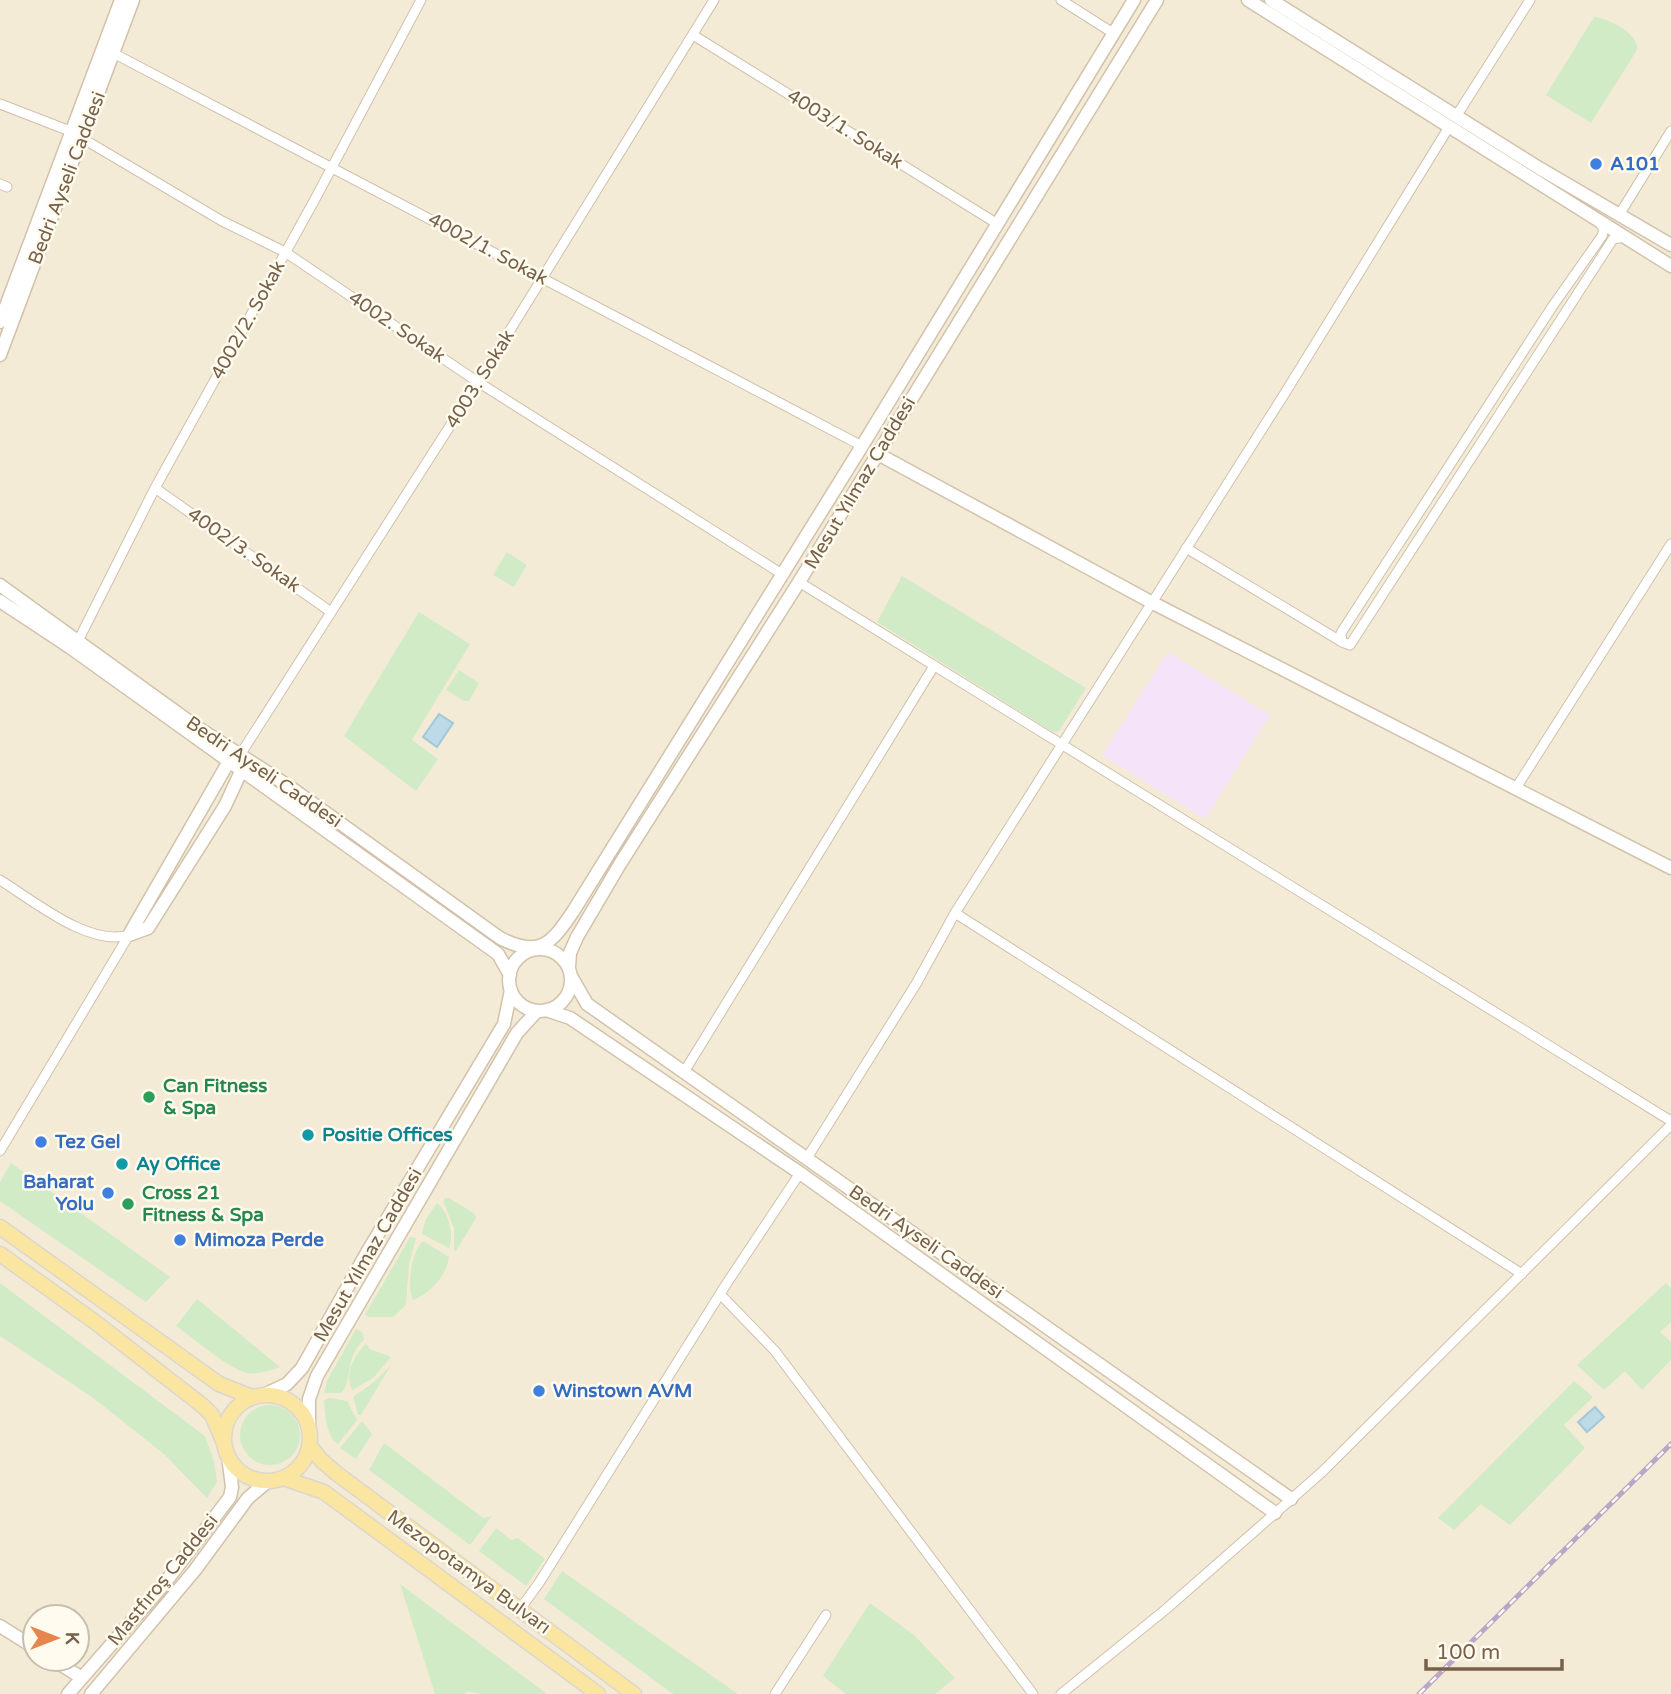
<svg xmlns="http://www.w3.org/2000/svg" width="1671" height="1694" font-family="'Varela Round',sans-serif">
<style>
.residential{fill:#f4ebd6;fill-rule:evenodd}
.education{fill:#f5e4f9}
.green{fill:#d0ebc6}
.water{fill:#bcdae7;stroke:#a2c8d9;stroke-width:2}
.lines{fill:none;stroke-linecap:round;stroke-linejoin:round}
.street-casing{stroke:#cfc1ad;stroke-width:11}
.secondary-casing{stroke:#d2c2ab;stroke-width:15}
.primary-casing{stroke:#dcd6d0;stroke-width:17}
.street{stroke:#fff;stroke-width:9}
.secondary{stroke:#fff;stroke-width:12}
.primary{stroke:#fbe6a1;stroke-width:14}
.rail-casing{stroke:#bca5c7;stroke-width:5}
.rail{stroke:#fffbef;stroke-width:2.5;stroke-dasharray:8;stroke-linecap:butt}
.shop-dot{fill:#3f7fe0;stroke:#fffbef;stroke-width:2.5}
.leisure-dot{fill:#2e9e5b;stroke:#fffbef;stroke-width:2.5}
.culture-dot{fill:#0f9aa8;stroke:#fffbef;stroke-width:2.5}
.labels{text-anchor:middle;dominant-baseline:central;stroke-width:5;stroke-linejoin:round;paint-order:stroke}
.street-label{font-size:19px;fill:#77614b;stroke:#fffbef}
.shop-label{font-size:19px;font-weight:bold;fill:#366cbe;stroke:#fffbef;text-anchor:start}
.leisure-label{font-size:19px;font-weight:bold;fill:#27864d;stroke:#fffbef;text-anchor:start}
.culture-label{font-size:19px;font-weight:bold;fill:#0d838f;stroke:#fffbef;text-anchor:start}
</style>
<rect width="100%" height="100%" fill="#fdf7e8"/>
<path class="residential" d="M0,0H1671V1694H0ZM35,1617H77V1659H35Z"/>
<path class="education" d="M1168,652L1270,715L1205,819L1102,755Z"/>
<path class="green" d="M1594,17C1608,18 1640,34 1637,50L1591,123L1546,95Z
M507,552L527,565L514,587L493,575Z
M902,576L1086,688L1059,731L1053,732L877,622Z
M419,612L470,644L412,740L438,759L416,791L344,736Z
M459,670L479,683L469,701H464L446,690Z
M11,1163L170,1277L146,1302L0,1201V1182Z
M445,1198H449L475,1214L476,1218L456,1251L454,1250V1228L443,1201Z
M437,1203C449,1212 454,1234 449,1248L422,1234L426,1219Z
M410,1237L416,1238L409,1264L406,1305L393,1317H369L365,1315Z
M423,1241L449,1257C446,1276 431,1293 413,1300C406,1287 412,1250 423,1241Z
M0,1283L205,1436L214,1461L217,1482L207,1498L164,1454L92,1397L0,1336Z
M1666,1283L1671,1288V1322L1660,1332L1671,1342V1360L1642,1390L1625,1371L1604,1390L1577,1365Z
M197,1299L280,1367C270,1370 258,1375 247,1373C229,1369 192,1337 176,1326Z
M356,1329L362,1332L364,1340C344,1357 353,1383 341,1393H324L327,1381Z
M366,1344L370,1349L391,1357L373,1378L352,1390C344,1375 354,1355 366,1344Z
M391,1365L361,1415H358L353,1397L373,1383Z
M1574,1381L1593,1397L1564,1425L1585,1448L1510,1525L1481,1504L1454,1530L1438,1518Z
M330,1398L347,1401L357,1420L338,1444C326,1436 325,1414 324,1400Z
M240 1435a30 30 0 1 1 60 0a30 30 0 1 1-60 0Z
M362,1421L372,1434L356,1459L340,1448Z
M384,1443L483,1518L492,1516L470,1545L369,1470Z
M496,1528L511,1540L518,1538L545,1559L526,1586L479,1551Z
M562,1571L738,1694H673L544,1599Z
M400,1584L547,1694H481L467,1691L465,1694H435Z
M870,1603L914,1635L955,1678L935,1694H846L823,1676Z"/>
<path class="water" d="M439,714L453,723L437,747L423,737Z
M1595,1407L1604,1417L1587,1432L1578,1422Z"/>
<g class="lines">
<g class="street-casing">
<path id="street" d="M1061,0L1113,33
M693,35L996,223
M113,53L862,446
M0,104L70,131L222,221L285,252L478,382L782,574
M1457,115L1530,0
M0,184L7,187
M1619,215L1671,131
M1600,223L1604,229L1602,236L1552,307L1341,633L1342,642L1350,645L1613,239L1624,237
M155,488L331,612
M1186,548L1342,642
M799,582L1671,1121
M78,641L155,488L314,201L421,0
M240,755L478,382L714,0
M1516,788L1671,544
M0,880C34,901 89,947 129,935
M955,913L1522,1274
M684,1072L934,666
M0,1151L129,935
M807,1158L916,984L955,913L1285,393L1449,127
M720,1294L775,1351L1033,1694
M520,1609L539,1583L725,1286L800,1173
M775,1694L826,1615
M1061,1694L1165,1610L1322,1472L1671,1125"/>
</g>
<g class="secondary-casing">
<path id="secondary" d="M1248,0L1671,266
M1271,0L1539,168L1671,245
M0,322L121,0
M0,355L133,0
M878,454L1151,602L1671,868
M0,585L197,727L290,787L500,938C540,959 552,943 574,910L862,446L1134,0
M0,601L71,648L498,954L510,975
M129,935L148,928L225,806L244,765
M129,935L232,756
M509 980a31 31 0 1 1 62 0a31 31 0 1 1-62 0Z
M569,967L570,953L577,937L620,864L799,582L1157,0
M571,976L587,1004L1291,1499
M546,1010L570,1018L800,1173L1275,1513
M266,1394L287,1384L302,1368L369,1249L504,1024L511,990
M309,1426V1399L317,1376L517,1033L537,1011
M0,1626L35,1648
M52,1659L82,1678
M68,1694L164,1584L230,1497L232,1487L228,1456
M91,1694L195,1570L248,1498L267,1482"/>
</g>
<g class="primary-casing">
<path id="primary" d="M0,1227L219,1384L252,1397
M0,1254L95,1322L203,1406L212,1415L224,1443
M224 1438a43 43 0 1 1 86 0a43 43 0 1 1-86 0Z
M309,1445L321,1460L336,1473L634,1694
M283,1478L324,1492L598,1694"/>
</g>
<use href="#street" class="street"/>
<use href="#secondary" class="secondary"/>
<use href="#primary" class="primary"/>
<g class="rail-casing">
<path id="rail" d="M1419,1694L1671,1444"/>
</g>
<use href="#rail" class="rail"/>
</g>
<g class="shop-dot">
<circle cx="1596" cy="164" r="7"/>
<circle cx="41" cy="1142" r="7"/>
<circle cx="108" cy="1193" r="7"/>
<circle cx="180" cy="1240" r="7"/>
<circle cx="539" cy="1391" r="7"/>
</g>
<g class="leisure-dot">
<circle cx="149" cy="1097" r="7"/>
<circle cx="128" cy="1204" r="7"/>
</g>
<g class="culture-dot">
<circle cx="308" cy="1135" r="7"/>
<circle cx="122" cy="1164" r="7"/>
</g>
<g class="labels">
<g class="street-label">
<text transform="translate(845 129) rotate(32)">4003/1. Sokak</text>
<text transform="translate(67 178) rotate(-69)">Bedri Ayseli Caddesi</text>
<text transform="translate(488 249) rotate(28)">4002/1. Sokak</text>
<text transform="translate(248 320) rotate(-61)">4002/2. Sokak</text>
<text transform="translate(397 327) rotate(34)">4002. Sokak</text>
<text transform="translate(480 379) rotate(-58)">4003. Sokak</text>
<text transform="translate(860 483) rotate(-59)">Mesut Yılmaz Caddesi</text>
<text transform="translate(244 550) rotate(35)">4002/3. Sokak</text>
<text transform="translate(264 772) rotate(34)">Bedri Ayseli Caddesi</text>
<text transform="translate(926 1242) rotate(35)">Bedri Ayseli Caddesi</text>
<text transform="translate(368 1255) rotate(-60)">Mesut Yılmaz Caddesi</text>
<text transform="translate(469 1572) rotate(36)">Mezopotamya Bulvarı</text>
<text transform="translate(163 1580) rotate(-51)">Mastfıroş Caddesi</text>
</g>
<g class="shop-label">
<text x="1610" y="164">A101</text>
<text x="55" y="1142">Tez Gel</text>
<text x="94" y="1182" text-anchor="end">Baharat<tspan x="94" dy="22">Yolu</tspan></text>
<text x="194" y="1240">Mimoza Perde</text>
<text x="553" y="1391">Winstown AVM</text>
</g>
<g class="leisure-label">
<text x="163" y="1086">Can Fitness<tspan x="163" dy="22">&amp; Spa</tspan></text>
<text x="142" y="1193">Cross 21<tspan x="142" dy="22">Fitness &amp; Spa</tspan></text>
</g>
<g class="culture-label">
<text x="322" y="1135">Positie Offices</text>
<text x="136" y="1164">Ay Office</text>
</g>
</g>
<g transform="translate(56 1638) rotate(90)"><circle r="33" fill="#fffbef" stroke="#c9bdad" stroke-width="2"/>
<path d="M0-5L12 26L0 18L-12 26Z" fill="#e6854e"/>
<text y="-10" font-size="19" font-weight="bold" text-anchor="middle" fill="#77614b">K</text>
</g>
<path d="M1426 1659v10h136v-10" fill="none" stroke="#77614b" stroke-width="3.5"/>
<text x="1436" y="1659" font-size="21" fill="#77614b" stroke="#fffbef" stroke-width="5" paint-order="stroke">100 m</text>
</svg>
